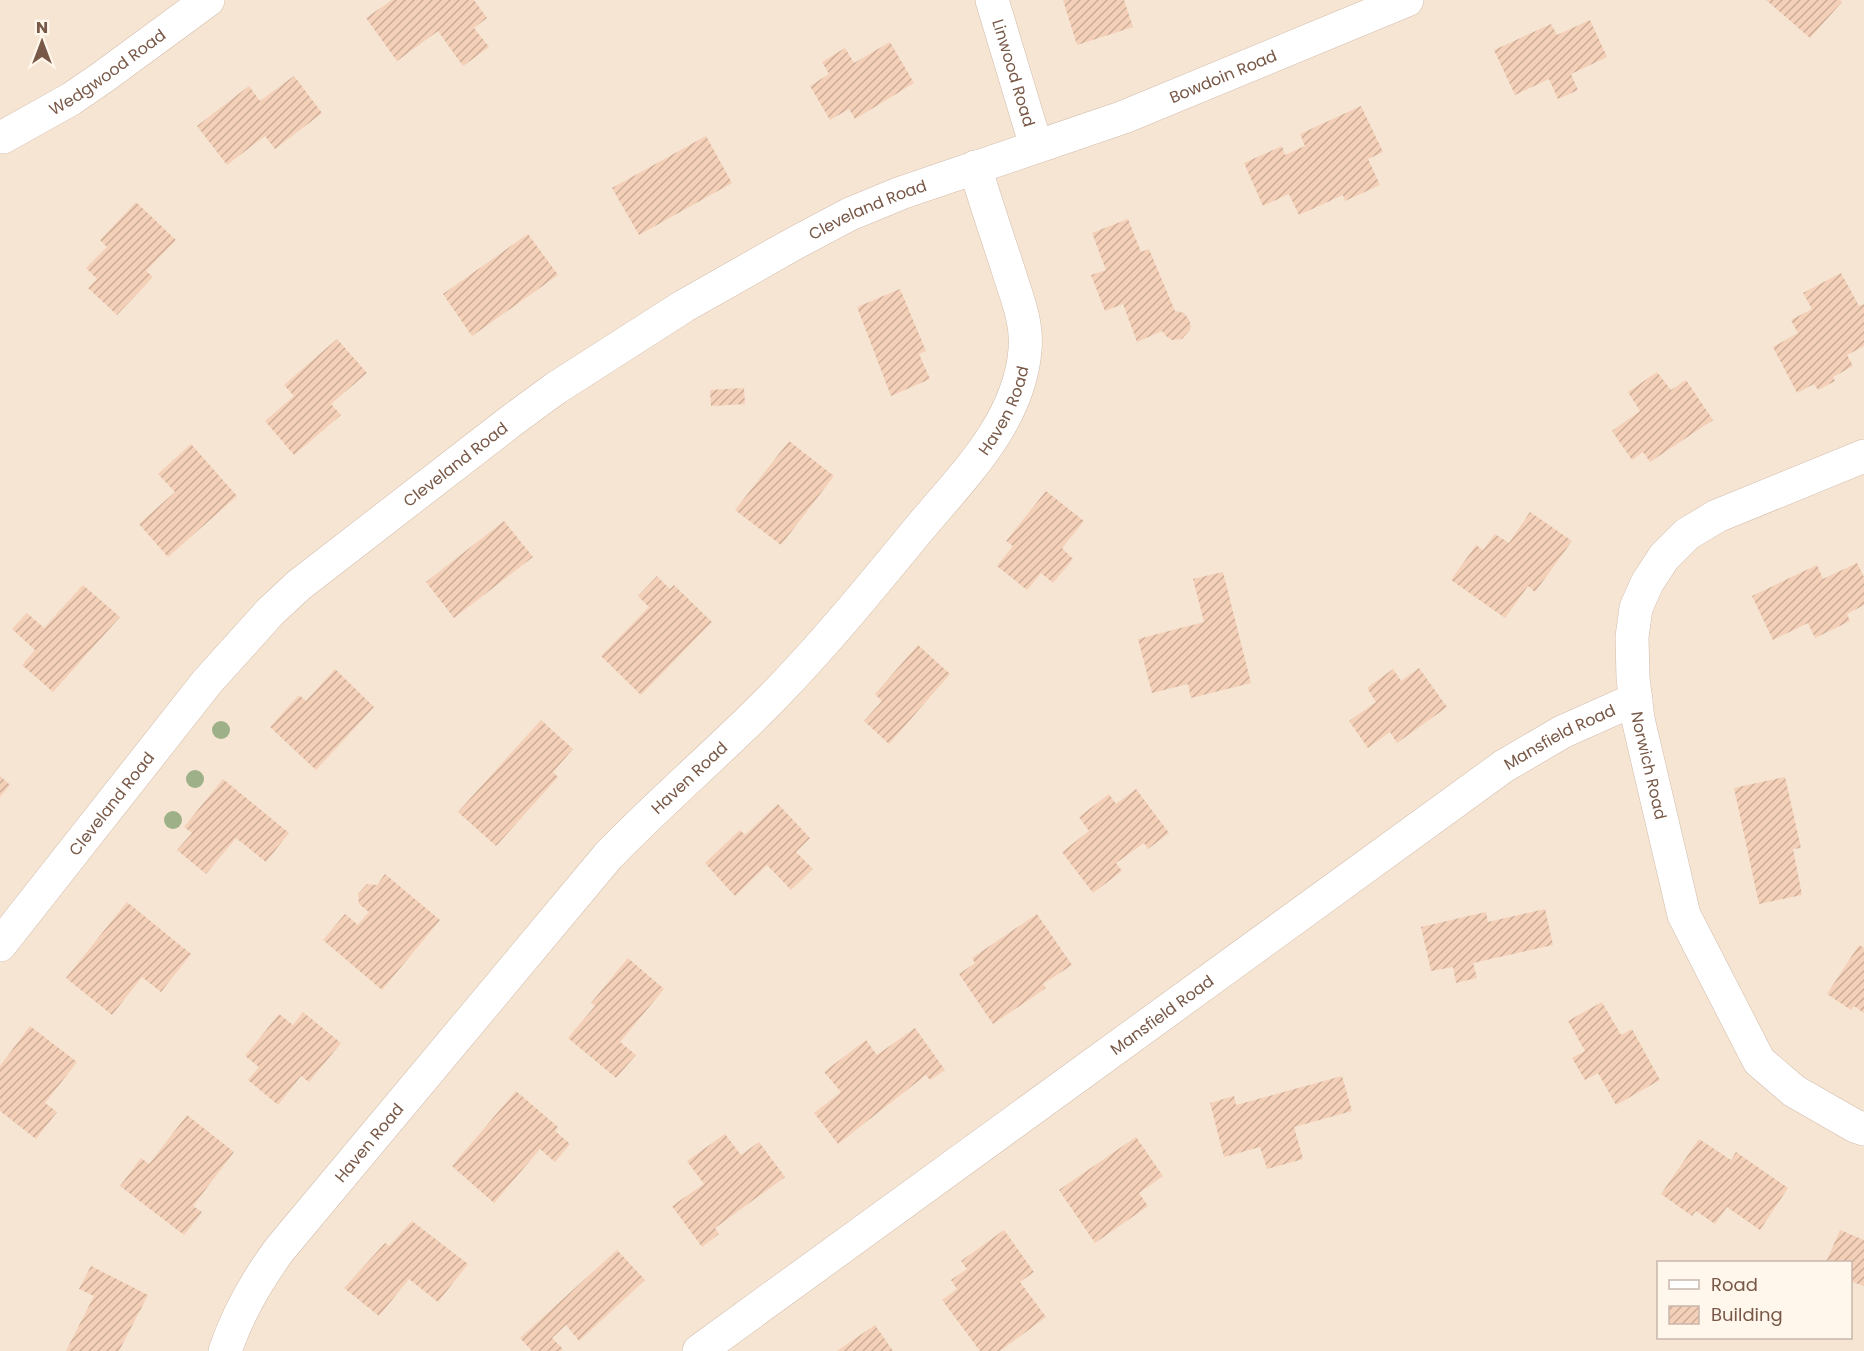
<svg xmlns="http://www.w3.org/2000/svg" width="1864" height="1351" font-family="Poppins,sans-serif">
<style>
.residential{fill:#f6e5d2;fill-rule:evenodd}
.building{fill:url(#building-hatch)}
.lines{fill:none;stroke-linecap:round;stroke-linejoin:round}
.minor-casing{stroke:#d2bcac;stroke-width:34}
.minor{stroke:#fff;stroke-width:33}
.tree{fill:#9eb088}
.labels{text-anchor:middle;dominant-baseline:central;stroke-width:5;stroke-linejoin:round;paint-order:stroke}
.street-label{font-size:16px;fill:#785847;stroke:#fff7ec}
</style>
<defs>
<pattern id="building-hatch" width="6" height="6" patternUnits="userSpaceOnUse" patternTransform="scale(1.5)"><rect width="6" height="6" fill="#f5d0b9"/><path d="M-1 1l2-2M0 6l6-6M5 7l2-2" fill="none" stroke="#cbac98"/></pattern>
</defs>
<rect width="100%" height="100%" fill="#fef3e4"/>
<path class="residential" d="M0,0H1864V1351H0ZM1658,1262H1850V1338H1658Z"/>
<path class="building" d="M392,0H474L487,18L474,28L489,47L463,66L438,31L397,61L366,18Z
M1063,0H1124L1133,27L1077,45Z
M1766,0H1840L1842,2L1810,38Z
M1590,20L1607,57L1571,74L1578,90L1558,99L1549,79L1515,95L1494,50L1551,24L1557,35Z
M890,42L914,83L855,119L849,109L830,120L810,86L829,74L822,62L845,48L854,63Z
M294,76L322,113L275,149L265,136L227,165L197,126L249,86L260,101Z
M1361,106L1383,152L1368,159L1380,185L1345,201L1343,195L1299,215L1289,194L1263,206L1244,163L1282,146L1285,155L1305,146L1300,134Z
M706,136L732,183L639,235L612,188Z
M136,202L176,240L146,271L153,277L117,315L88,288L97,279L86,268L107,247L100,240Z
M1128,219L1141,252L1149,249L1175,311L1184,313L1189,320L1191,327L1189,331L1182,339L1172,340L1167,337L1162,331L1137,342L1123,304L1105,311L1091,275L1106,270L1092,233Z
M528,234L558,275L472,336L443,294Z
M1841,273L1859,306L1864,304V346L1847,355L1853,366L1833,377L1835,381L1818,390L1814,384L1797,393L1773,347L1798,333L1791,320L1812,309L1803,293Z
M900,289L926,351L919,354L930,379L891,396L857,307Z
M337,339L367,373L331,404L341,415L294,455L265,421L294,396L284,385Z
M1657,372L1671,390L1686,380L1713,420L1650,462L1643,452L1632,460L1612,431L1640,411L1628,392Z
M744,388L745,404L711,406L710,390Z
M789,441L834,476L781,545L735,510Z
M191,444L237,496L168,557L139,524L175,492L158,474Z
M1046,491L1084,521L1062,548L1073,559L1053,583L1041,573L1027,590L997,566L1013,546L1006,541Z
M1530,512L1572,541L1535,592L1528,586L1505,618L1451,580L1476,545L1483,550L1495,534L1509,543Z
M504,521L533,557L454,618L426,582Z
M1857,563L1864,577V605L1847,614L1850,621L1815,638L1808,623L1773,640L1752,596L1817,565L1823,579Z
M1223,572L1251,683L1191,698L1188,684L1152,693L1138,639L1204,622L1193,579Z
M657,576L670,589L674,585L712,622L641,695L601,656L649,607L638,596Z
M83,585L120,617L53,692L22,665L35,650L12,629L27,613L44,628Z
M918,645L950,674L889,744L864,721L882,701L875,694Z
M1419,668L1447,707L1397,743L1390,732L1368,748L1349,721L1376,702L1367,688L1393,669L1401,681Z
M335,669L374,707L316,770L270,727L299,695L306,701Z
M541,720L573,749L553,772L558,777L496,846L458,812Z
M0,776L10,785L0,797Z
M1785,777L1801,848L1793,849L1802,895L1759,904L1734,788Z
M223,779L289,833L266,862L236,838L206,874L177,850L192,833L184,827Z
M1136,789L1169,833L1148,849L1144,843L1116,863L1122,871L1093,893L1062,852L1089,831L1079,817L1109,794L1116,804Z
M778,804L810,838L796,852L813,869L791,890L767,865L735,896L705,863L740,830L745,835Z
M385,874L440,920L382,990L323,940L345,914L358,925L369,912L359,904L358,894L367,884L377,885Z
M127,902L191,954L161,992L142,977L112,1015L66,978Z
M1545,909L1553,945L1473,963L1477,978L1456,983L1453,967L1431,971L1421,927L1486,912L1488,922Z
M1037,914L1072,965L1043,984L1046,988L993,1024L959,974L975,963L972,958Z
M1859,945L1864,948V1013L1854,1006L1851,1010L1827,994Z
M628,958L664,989L620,1042L636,1055L616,1078L568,1038L595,1006L591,1003Z
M1602,1002L1621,1035L1632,1029L1660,1080L1616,1105L1598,1073L1585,1080L1572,1058L1585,1051L1568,1021Z
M303,1012L341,1043L309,1082L301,1076L278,1105L248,1080L259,1067L245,1056L279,1014L293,1025Z
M30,1026L77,1062L45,1103L57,1112L36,1139L0,1111V1066Z
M915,1028L945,1070L930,1080L926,1075L838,1144L814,1113L841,1092L824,1072L866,1040L877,1055Z
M1342,1076L1352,1111L1294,1127L1303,1159L1267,1169L1260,1147L1224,1157L1210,1103L1234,1096L1236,1105Z
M516,1091L558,1127L555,1131L570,1144L555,1162L540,1149L494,1203L452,1166Z
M187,1115L234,1152L193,1206L202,1212L184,1235L120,1186L141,1158L149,1164Z
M725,1134L741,1155L759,1142L785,1177L715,1228L719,1234L702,1247L672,1206L704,1184L687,1161Z
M1136,1137L1163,1176L1139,1193L1148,1206L1095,1243L1059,1190Z
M1699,1139L1731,1160L1736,1152L1788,1188L1760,1230L1727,1207L1715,1224L1696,1211L1692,1216L1661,1194Z
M412,1221L468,1264L438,1302L409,1279L379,1316L344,1288L385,1243L389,1246Z
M1004,1230L1034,1272L1020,1282L1046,1317L1000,1351H980L942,1300L957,1289L951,1280L967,1269L961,1261Z
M1840,1230L1864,1240V1286L1850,1281V1262H1826Z
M617,1250L645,1280L579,1341L566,1325L552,1338L563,1349L561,1351H532L520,1338Z
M91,1266L148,1295L119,1351H66L94,1296L79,1289Z
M875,1325L893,1351H837Z"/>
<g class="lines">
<g class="minor-casing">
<g id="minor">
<path id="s1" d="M992,0L1036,146"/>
<path id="s2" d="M3,137L71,99L103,77L208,0"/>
<path id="s3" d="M1864,456L1717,516L1687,534L1664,557L1647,583L1636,608L1632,637L1633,678L1638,719L1684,915L1759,1061L1794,1091L1855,1126L1864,1129"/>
<path id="s4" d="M0,945L207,682L270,612L299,585L511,421L556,388L684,306L797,242L850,214L901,193L1124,117L1407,0"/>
<path id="s5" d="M225,1351C238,1313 257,1280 280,1249L608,856C661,801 719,752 772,698C824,645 871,587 918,530C962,477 1019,423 1025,350C1028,321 1015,293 1007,266C996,233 985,200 975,167"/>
<path id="s6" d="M699,1351L1504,766L1562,732L1636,699"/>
</g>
</g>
<use href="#minor" class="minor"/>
</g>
<g class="tree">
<circle cx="221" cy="730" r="9"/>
<circle cx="195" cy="779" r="9"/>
<circle cx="173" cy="820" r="9"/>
</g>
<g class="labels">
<g class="street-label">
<text stroke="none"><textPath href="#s2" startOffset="123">Wedgwood Road</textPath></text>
<text stroke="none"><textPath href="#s1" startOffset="76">Linwood Road</textPath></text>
<text stroke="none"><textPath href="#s4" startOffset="1532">Bowdoin Road</textPath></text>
<text stroke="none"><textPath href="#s4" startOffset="1152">Cleveland Road</textPath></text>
<text stroke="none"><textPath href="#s5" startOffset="1227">Haven Road</textPath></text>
<text stroke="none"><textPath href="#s4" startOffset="666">Cleveland Road</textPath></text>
<text stroke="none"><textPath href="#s6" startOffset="1058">Mansfield Road</textPath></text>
<text stroke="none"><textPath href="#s3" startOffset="444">Norwich Road</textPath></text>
<text stroke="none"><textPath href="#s5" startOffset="741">Haven Road</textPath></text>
<text stroke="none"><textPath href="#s4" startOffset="180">Cleveland Road</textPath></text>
<text stroke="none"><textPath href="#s6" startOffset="572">Mansfield Road</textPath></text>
<text stroke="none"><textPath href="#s5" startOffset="255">Haven Road</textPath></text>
</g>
</g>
<rect x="1657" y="1261" width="195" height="78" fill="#fff7ec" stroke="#c9b7aa" stroke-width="1.5"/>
<rect x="1669" y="1280" width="30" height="9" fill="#ffffff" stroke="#c9b7aa" stroke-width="1.5"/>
<text x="1711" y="1291" font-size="18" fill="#785847">Road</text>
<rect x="1669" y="1306" width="30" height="18" fill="url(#building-hatch)" stroke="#c9b7aa" stroke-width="1.5"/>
<text x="1711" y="1321" font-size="18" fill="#785847">Building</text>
<g transform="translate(42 42)" stroke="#fff7ec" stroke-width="4.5" paint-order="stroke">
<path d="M0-4.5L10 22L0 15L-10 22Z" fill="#785847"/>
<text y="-9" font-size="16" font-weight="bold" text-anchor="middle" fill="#785847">N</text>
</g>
</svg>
